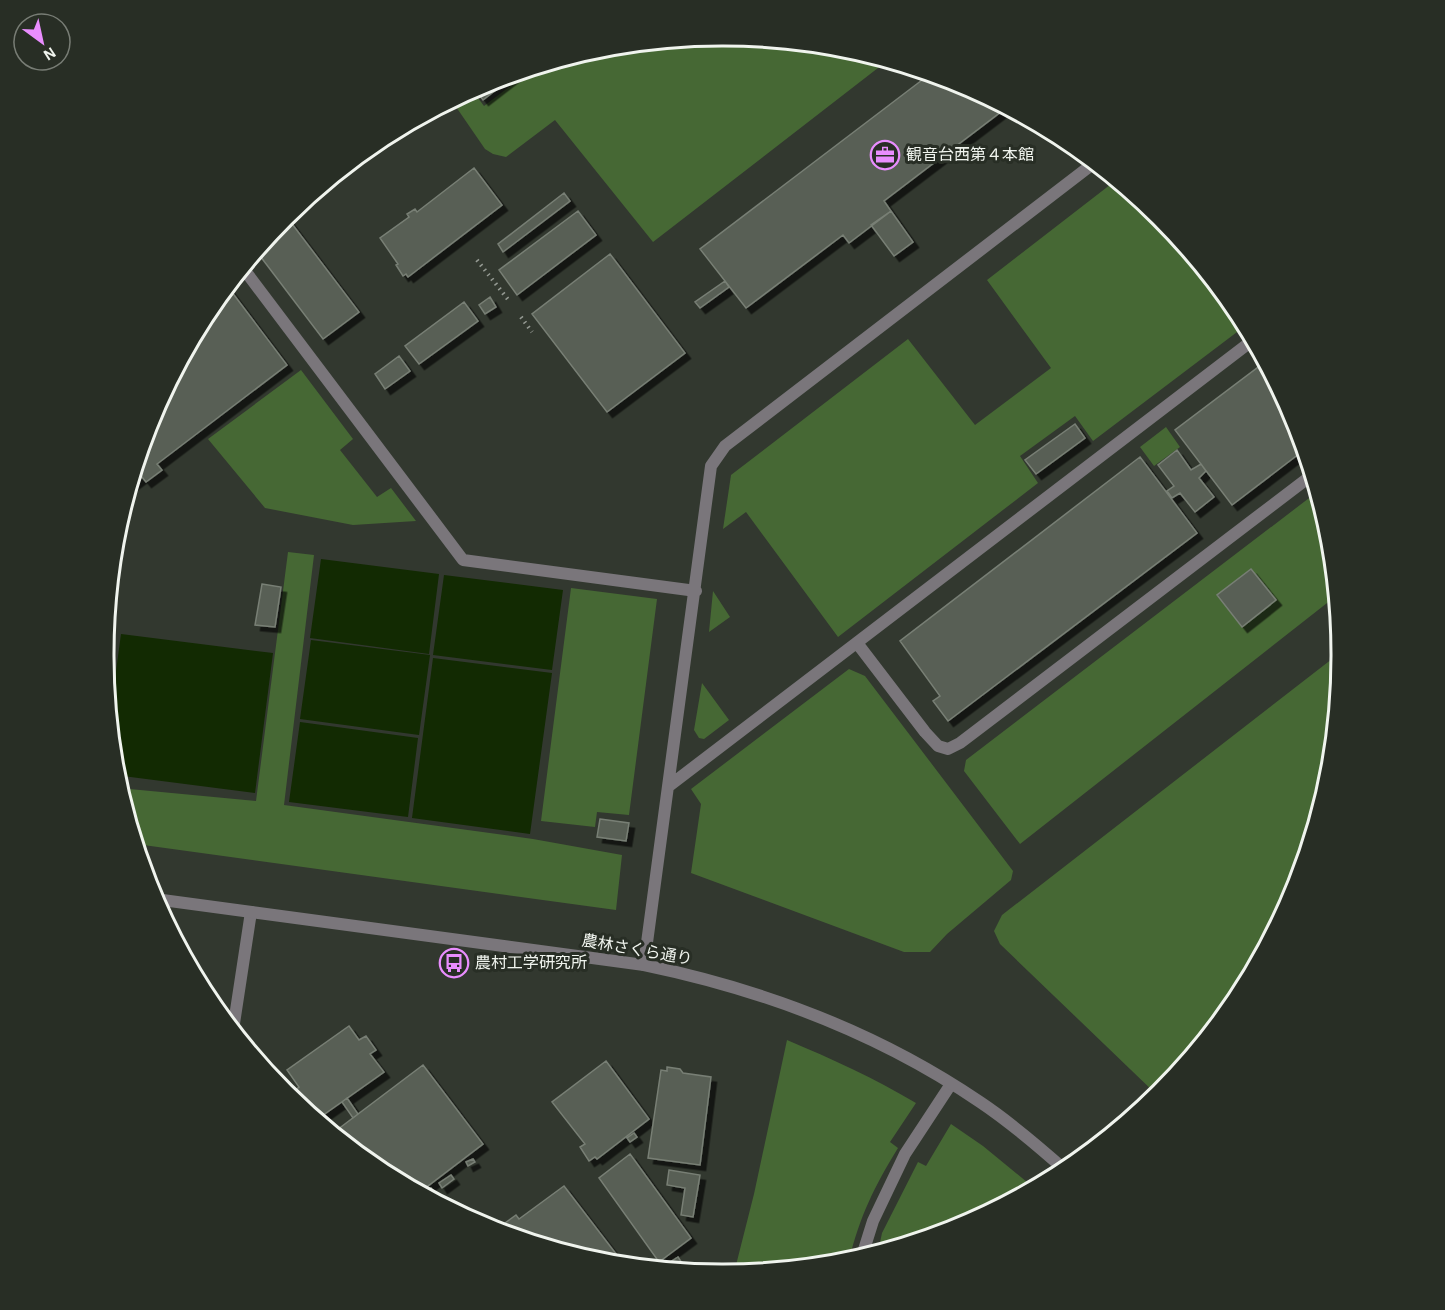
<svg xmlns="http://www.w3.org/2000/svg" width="1445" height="1310" font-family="'Alegreya Sans','Noto Sans JP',sans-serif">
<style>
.green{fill:#466834}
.water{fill:#122a02}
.building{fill:#585f54;stroke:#787f75;stroke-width:1.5;filter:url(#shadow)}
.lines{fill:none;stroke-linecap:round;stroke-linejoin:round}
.path{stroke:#959a93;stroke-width:4;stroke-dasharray:1.5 4.5;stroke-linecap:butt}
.service{stroke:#7a767b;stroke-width:12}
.tertiary{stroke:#7a767b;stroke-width:12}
.labels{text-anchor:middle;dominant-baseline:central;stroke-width:6;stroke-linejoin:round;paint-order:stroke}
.poi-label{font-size:16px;fill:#f0f4ee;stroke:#282e25;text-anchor:start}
.street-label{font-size:16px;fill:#f0f4ee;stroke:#282e25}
.rim{fill:none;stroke:#f0f4ee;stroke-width:3}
</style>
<defs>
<filter id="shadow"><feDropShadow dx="5.5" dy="5.5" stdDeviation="0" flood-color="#0009"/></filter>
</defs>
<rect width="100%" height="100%" fill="#32382f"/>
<path class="green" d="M723,36L844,48L887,61L653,242L555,120L506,157L493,154L485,149L452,101L472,90L484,106L533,69L602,48Z
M418,119L379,151L373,145Z
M1115,181L1160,218L1237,311L1245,326L1093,441L1075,416L1020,456L1038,483L838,637L746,512L723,529L731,475L908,339L975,425L1051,368L987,280Z
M301,370L353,439L340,450L377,497L391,488L416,521L353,525L265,508L208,439Z
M1166,427L1180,447L1154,466L1140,447Z
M1317,492L1330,535L1336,596L1020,844L964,771L966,760Z
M288,552L314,555L284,805L533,839L622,855L616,910L136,844L119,788L256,801Z
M571,588L657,599L629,815L597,812L595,827L541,821Z
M713,591L730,617L709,632Z
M1341,652L1330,776L1294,892L1237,999L1157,1095L1000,944L994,931L1002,915Z
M849,669L865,676L1013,871L1011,880L947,934L930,952H904L691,873L701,804L691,789Z
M702,683L729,720L704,739L699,738L694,730Z
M787,1040C832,1059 874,1078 916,1103L890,1142L898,1148C874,1187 860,1216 849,1260L734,1273L754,1194Z
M951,1124L983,1146L1033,1187L959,1227L878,1252L882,1233L918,1162L926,1166Z"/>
<path class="water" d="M321,559L439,574L429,654L310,638Z
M444,575L563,590L552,670L433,655Z
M121,634L273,653L255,793L115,775L110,716Z
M311,640L430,655L419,735L300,719Z
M433,658L552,673L530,834L412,818Z
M300,722L418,738L408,817L289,802Z"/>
<path class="building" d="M518,73L483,100L475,89L486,83Z
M930,74L960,83L1006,108L884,201L891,211L849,243L843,235L746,308L700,249Z
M474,168L502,205L408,277L406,274L403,276L396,265L398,264L380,238L409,217L407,214L415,209L417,212Z
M564,193L570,201L503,252L498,244Z
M578,211L596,235L517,295L499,270Z
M891,211L913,242L894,256L871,225Z
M286,216L359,312L323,339L257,252Z
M610,254L685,353L607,412L532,314Z
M725,281L729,287L700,308L695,302Z
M228,287L287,365L157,464L162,470L146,482L142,477L130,486L151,418L208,311Z
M490,297L496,307L485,314L479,305Z
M464,302L478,321L419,364L405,346Z
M399,356L410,371L385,389L375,374Z
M1265,362L1295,418L1304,450L1232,505L1175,430Z
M1075,424L1085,438L1036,474L1025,460Z
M1177,450L1191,470L1201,464L1206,471L1199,478L1214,497L1195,512L1180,493L1172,498L1167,491L1174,486L1158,465Z
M1140,457L1197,533L948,721L933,701L940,696L900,641Z
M1251,569L1276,600L1242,627L1217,595Z
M262,584L281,587L275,627L255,625Z
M600,819L629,823L626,841L597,837Z
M349,1026L359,1040L366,1036L376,1050L370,1054L384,1072L319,1118L307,1102L303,1105L293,1092L299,1087L287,1070Z
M606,1061L649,1119L597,1159L595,1157L589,1161L580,1147L585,1144L552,1102Z
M423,1065L483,1144L420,1192L378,1169L333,1133Z
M667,1067L680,1069L683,1073L711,1077L700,1165L648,1158L661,1070L667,1071Z
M347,1098L358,1114L353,1118L342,1102Z
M634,1133L637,1137L630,1142L627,1138Z
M630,1154L691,1238L659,1262L599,1178Z
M473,1159L475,1162L468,1166L466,1162Z
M669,1170L700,1175L693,1217L681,1215L685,1188L667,1185Z
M451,1175L454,1179L442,1188L439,1183Z
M564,1186L623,1263L621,1264L601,1262L503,1232L504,1231L501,1226L516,1215L519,1219Z
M431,1188L435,1194L430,1197L423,1193Z
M678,1257L684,1266L679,1270L672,1261Z"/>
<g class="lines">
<path class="path" d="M477,260L510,302
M521,317L532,332"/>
<path class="service" d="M243,268L463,560L696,591
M857,643L925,732L938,746L948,749L960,743L1312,475
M669,786L1253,340
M644,965L711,466L725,446L1094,163
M233,1030L251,912
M862,1256L873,1221L905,1154L951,1084"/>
<path class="tertiary" d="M155,899L644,965C765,990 877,1032 980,1102C1010,1122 1038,1146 1065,1170"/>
</g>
<defs>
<g id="office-ring" transform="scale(1.5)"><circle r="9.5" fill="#282e25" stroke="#e98dfe" stroke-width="1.5"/><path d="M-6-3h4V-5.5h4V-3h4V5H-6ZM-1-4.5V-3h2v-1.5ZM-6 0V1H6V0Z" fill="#e98dfe"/></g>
<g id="bus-ring" transform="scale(1.5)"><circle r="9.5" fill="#282e25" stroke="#e98dfe" stroke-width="1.5"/><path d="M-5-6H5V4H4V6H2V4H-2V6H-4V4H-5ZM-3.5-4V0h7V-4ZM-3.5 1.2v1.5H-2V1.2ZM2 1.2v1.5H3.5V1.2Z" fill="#e98dfe"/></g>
</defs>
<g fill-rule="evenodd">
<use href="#office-ring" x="885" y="155"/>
<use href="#bus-ring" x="454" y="963"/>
</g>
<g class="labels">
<g class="poi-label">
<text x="906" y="155">観音台西第４本館</text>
<text x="475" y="963">農村工学研究所</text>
</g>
<g class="street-label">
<text transform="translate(637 950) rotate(10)">農林さくら通り</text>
</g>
</g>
<path d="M0 0H1445V1310H0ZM722 46H723A608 608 0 0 1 1331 654V656A608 608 0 0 1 723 1264H722A608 608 0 0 1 114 656V654A608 608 0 0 1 722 46Z" fill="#282e25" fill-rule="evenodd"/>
<path class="rim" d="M722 46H723A608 608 0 0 1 1331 654V656A608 608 0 0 1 723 1264H722A608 608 0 0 1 114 656V654A608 608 0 0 1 722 46Z"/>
<g transform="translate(42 42) rotate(147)"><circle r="28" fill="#282e25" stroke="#787d75" stroke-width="1.5"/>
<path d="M0-4.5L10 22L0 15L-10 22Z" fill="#e98dfe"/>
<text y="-9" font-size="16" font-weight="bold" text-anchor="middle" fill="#f0f4ee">N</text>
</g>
</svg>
